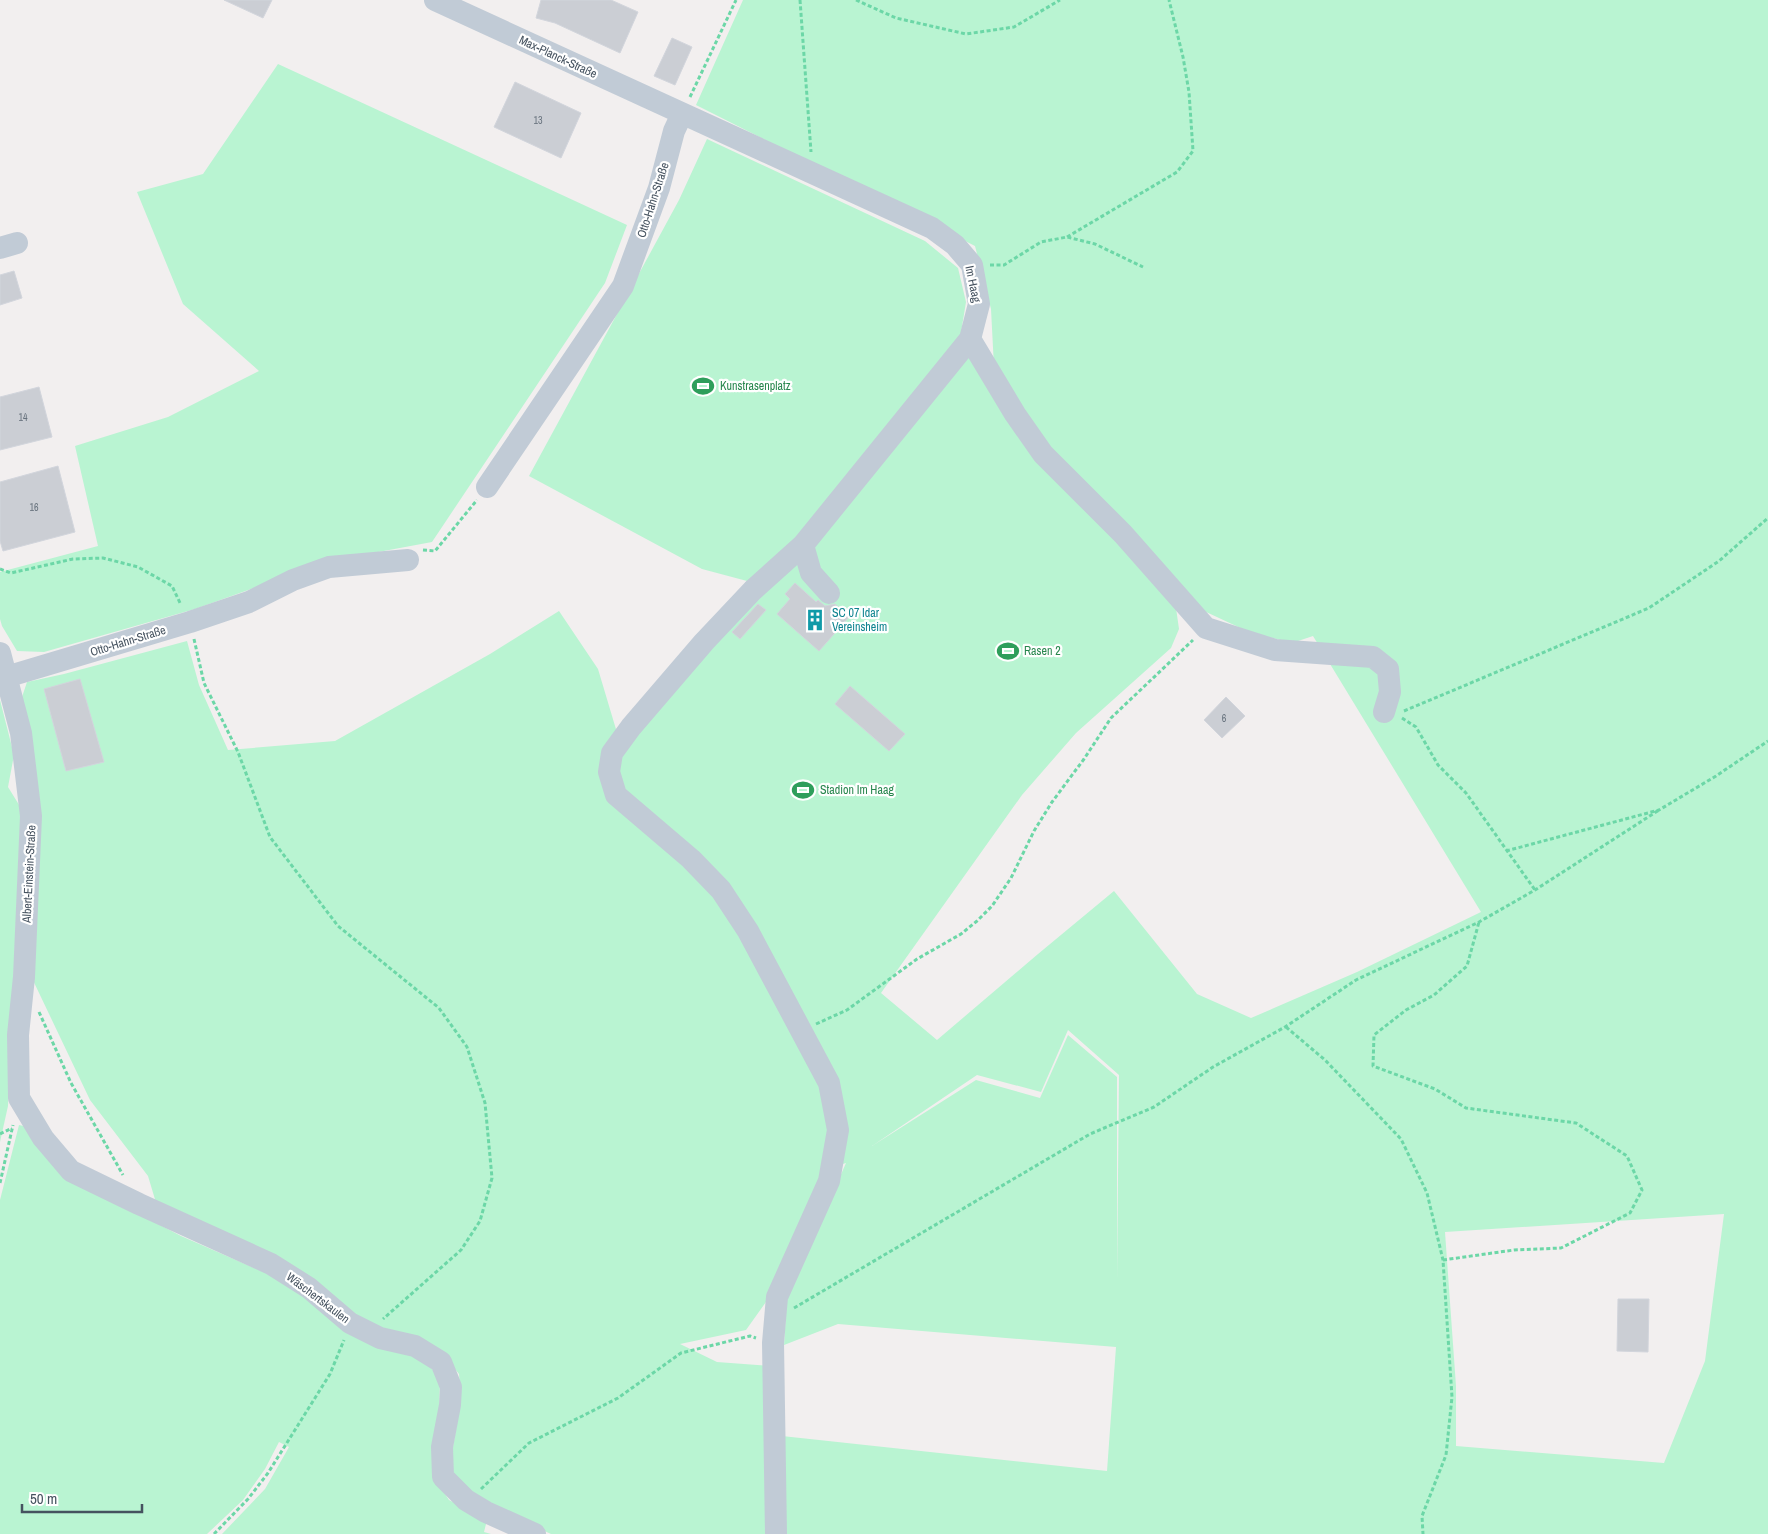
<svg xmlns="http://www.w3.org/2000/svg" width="1768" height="1534" font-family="'Archivo Narrow',sans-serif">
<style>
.green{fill:#b9f4d2;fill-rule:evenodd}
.building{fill:#cbced4;stroke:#d2d5dc}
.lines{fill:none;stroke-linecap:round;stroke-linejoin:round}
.path{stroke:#6cd7a7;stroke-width:3;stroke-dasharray:4 2.5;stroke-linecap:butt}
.minor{stroke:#c1cbd6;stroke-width:22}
.labels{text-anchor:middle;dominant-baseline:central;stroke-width:4.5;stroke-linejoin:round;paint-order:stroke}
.number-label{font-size:10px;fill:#66717c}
.street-label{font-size:12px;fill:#45525f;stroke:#fff}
.leisure-label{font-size:12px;fill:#27864d;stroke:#fff;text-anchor:start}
.culture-label{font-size:12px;fill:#0d838f;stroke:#fff;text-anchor:start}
</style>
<rect width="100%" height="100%" fill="#f2efef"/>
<path class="green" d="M743,0H1768V1534H782V1436L1107,1471L1116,1347L838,1324L784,1345L787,1297L846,1163L827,1169L771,1295L746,1330L680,1344L717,1362L770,1366L768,1534H551L479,1501L457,1485L450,1464L461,1400L459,1374L447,1359L368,1326L157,1206L148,1176L90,1100L30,974L22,697L27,682L64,674L187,641L199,685L228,750L335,741L490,654L559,611L598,669L618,736L747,581L702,569L529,476L679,200L707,139L925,241L958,268L966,302L959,345L1176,608L1179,629L1171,648L1076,733L1022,795L881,993L937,1040L1038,954L1114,891L1197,994L1251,1018L1357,972L1481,912L1313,636L1292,643L1249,632L1204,611L1045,443L994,367L991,309L975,246L696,105ZM1068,1030L1119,1075L1117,1280V1077L1068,1035L1040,1098L976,1080L872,1146L977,1075L1041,1092ZM1724,1214L1705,1361L1664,1463L1456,1446V1386L1445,1232Z
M278,64L627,225L605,283L432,542L330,561L195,609L44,652L17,651L2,626L0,619V572L98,546L75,446L168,417L259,371L183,304L137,192L203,174Z
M0,700L14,755L8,787L21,808L8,1106L0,1142Z
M19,1125L28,1127L122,1205L181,1236L266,1273L420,1357L434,1371L440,1382L437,1482L449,1500L487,1520L484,1532L491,1534H222L265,1489L289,1447L279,1442L265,1469L243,1500L207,1534H0V1200Z"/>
<path class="building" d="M224,0H272L263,18Z
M541,0H611L638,12L620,53L555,23L536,18Z
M672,38L692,47L675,85L654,76Z
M515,82L581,113L561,158L494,127Z
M14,271L22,298L0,305V275Z
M39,387L52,437L0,450V397Z
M58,466L75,532L3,551L0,541V482Z
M795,583L816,602L818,600L825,606L835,604L849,617L819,651L777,614L790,599L785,594Z
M758,604L766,610L740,639L732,632Z
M80,679L104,762L66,771L44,689Z
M850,686L905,734L889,751L835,704Z
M1226,697L1245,716L1222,738L1204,720Z
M1618,1299H1649L1648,1352L1617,1351Z"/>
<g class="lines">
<path class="path" d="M800,0L811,152
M856,0L896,18L966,34L1014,27L1060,0
M690,97L736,0
M1067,237L1177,172L1193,151L1189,92L1183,57L1169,0
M990,265H1004L1041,242L1067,237L1095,244L1143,267
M423,550L435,551L477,500
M0,569L11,573L73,559L103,558L138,567L172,586L181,605
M194,639L204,683L238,752L270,837L338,926L439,1008L467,1047L485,1103L492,1178L480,1221L461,1250L383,1319
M1404,711L1649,608L1719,561L1768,518
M1402,718L1416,727L1438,765L1466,793L1535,890
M1506,851L1659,810L1716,776L1768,741
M39,1012L71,1083L123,1175
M816,1024L847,1010L917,959L961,934L977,921L992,906L1011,878L1034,831L1052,802L1084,759L1111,718L1193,640
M1286,1027L1325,1060L1401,1139L1427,1193L1443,1260L1452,1397L1446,1455L1422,1516L1423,1534
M0,1134L12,1128
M0,1183L13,1125
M1443,1260L1514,1250L1561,1248L1630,1213L1642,1190L1627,1156L1576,1123L1466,1108L1435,1089L1373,1066L1374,1035L1406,1010L1434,995L1467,966L1479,922
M794,1308L1090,1134L1154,1107L1213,1067L1285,1027L1356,980L1479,922L1535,890L1659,810
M481,1489L529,1443L618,1398L681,1353L750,1336L756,1338
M214,1534L248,1499L268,1473L330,1374L344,1340"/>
<path class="minor" d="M435,0L932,228L955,245L972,265L979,304L970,339L803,545L811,573L829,593
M0,248L17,243
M970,339L1015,414L1043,454L1123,534L1206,628L1275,650L1373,657L1388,669L1390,692L1384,712
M487,487L623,286L659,188L674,131L682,114
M0,653L21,733L31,816L24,977L18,1035L19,1098L43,1138L71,1171L139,1204L271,1264L309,1288L350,1323L380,1338L415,1346L441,1362L451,1387L450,1405L442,1447L443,1477L466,1500L486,1512L535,1534
M6,677L190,622L249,602L293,580L329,567L408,560
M776,1534L773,1343L777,1297L829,1181L838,1130L829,1083L748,931L721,890L691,859L616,795L609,772L612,753L631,727L704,642L753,590L803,545"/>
</g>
<defs>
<g id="stadium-bare" transform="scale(1.725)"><path d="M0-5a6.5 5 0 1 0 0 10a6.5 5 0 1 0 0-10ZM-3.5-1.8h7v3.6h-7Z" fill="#2e9e5b" stroke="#fff" stroke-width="2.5" paint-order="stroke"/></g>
<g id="building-bare" transform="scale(1.725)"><path d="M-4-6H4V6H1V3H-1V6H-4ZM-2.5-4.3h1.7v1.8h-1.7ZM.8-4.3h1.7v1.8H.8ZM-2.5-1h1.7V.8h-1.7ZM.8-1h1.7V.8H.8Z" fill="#0f9aa8" stroke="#fff" stroke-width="2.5" paint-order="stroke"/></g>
</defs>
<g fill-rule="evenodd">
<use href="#stadium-bare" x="703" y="386"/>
<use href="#building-bare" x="815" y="620"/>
<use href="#stadium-bare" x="1008" y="651"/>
<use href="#stadium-bare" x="803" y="790"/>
</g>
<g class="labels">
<g class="number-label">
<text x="538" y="120">13</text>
<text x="23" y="417">14</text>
<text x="34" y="507">16</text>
<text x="1224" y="718">6</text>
</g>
<g class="street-label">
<text transform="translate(558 57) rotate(25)">Max-Planck-Straße</text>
<text transform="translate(653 200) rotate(-72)">Otto-Hahn-Straße</text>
<text transform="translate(973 284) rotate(78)">Im Haag</text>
<text transform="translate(128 641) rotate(-17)">Otto-Hahn-Straße</text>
<text transform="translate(29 874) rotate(-87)">Albert-Einstein-Straße</text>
<text transform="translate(318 1298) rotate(37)">Wäschertskaulen</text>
</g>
<g class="leisure-label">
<text x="720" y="386">Kunstrasenplatz</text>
<text x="1024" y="651">Rasen 2</text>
<text x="820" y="790">Stadion Im Haag</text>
</g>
<g class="culture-label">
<text x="832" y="613">SC 07 Idar<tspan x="832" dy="14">Vereinsheim</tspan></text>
</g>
</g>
<path d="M22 1504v8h120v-8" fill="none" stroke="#45525f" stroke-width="2.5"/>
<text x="30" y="1504" font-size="15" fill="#45525f" stroke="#ffffff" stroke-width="4" paint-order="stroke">50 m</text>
</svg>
